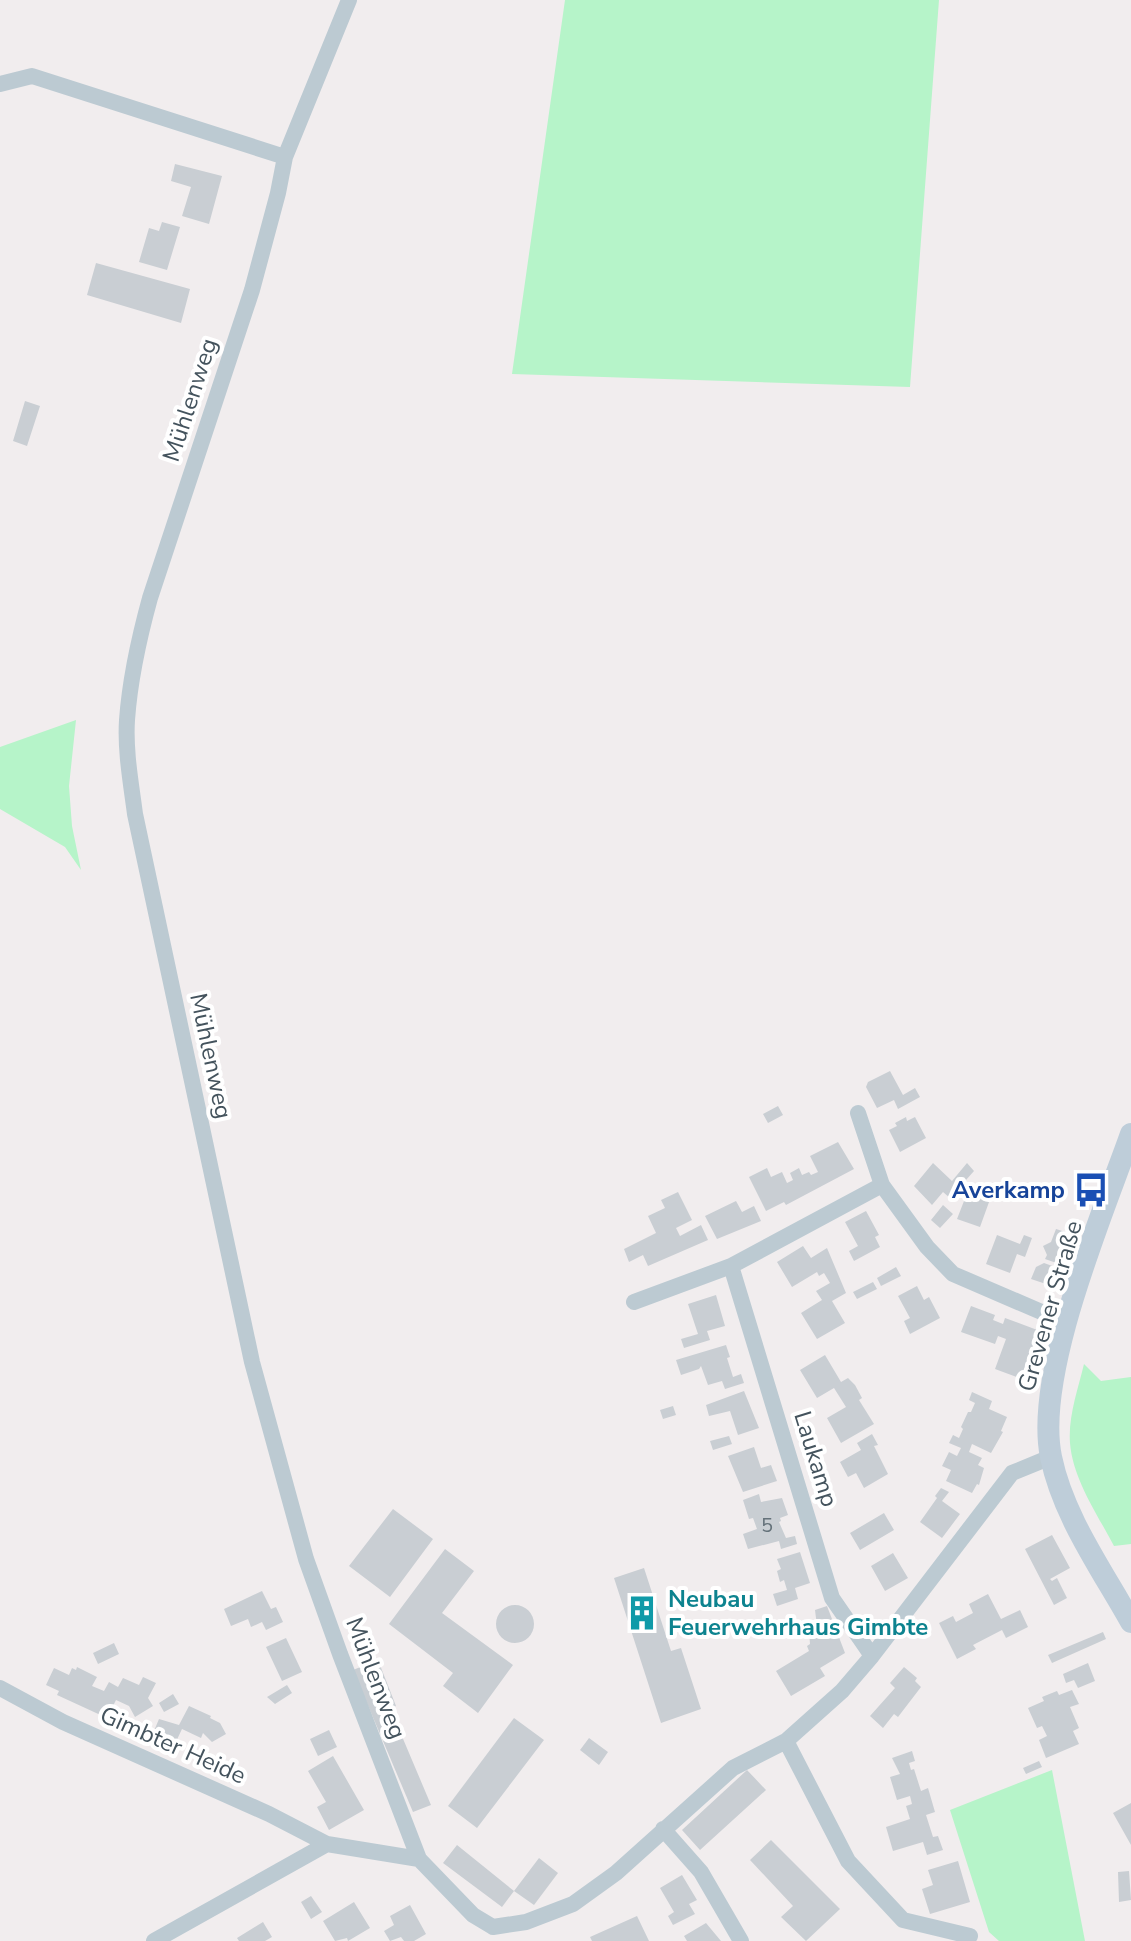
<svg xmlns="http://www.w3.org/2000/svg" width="1131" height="1941" font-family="'Nunito Sans',sans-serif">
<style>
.green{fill:#b6f4c9}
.building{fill:#c9ced3}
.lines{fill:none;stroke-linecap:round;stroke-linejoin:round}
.street{stroke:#bccad2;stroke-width:16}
.secondary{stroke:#becdd9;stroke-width:22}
.labels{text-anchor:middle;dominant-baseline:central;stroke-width:8;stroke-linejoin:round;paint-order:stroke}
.number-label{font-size:20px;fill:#65727a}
.street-label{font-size:24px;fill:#44535d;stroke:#fff}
.transit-label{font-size:24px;font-weight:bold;fill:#164399;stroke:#fff;text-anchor:end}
.culture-label{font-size:24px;font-weight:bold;fill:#0d838f;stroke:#fff;text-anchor:start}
</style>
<rect width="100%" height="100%" fill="#f1edee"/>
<path class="green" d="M565,0H939L910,387L512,374Z
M76,720L69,786L72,826L81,870L65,847L0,809V747Z
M1084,1364L1101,1381L1131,1377V1544L1114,1546C1098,1515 1073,1480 1070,1443C1068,1417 1078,1389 1084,1364Z
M1052,1770L1085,1941H999L989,1932L950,1810Z"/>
<path class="building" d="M175,164L222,176L209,224L182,216L191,187L171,181Z
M162,222L180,227L167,270L139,262L149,228L159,231Z
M96,263L190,289L181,323L87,295Z
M25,401L40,406L27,446L13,441Z
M890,1071L903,1095L915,1088L920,1097L898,1109L894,1100L877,1108L866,1087L868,1082Z
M778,1106L783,1115L768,1123L763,1114Z
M906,1117L907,1121L915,1117L926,1138L900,1152L889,1130L897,1126L895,1123Z
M838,1142L854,1169L786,1205L784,1202L766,1211L749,1177L767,1168L771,1177L782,1172L787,1183L793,1180L790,1173L799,1168L802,1175L809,1172L811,1175L818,1172L810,1156Z
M933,1163L952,1181L967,1163L974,1171L950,1198L943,1192L932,1205L914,1186Z
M971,1183L993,1191L980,1227L957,1219Z
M678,1192L692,1220L676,1228L680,1236L701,1225L708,1240L648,1266L643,1255L629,1262L624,1249L656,1233L648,1216L665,1208L661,1200Z
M736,1201L742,1212L754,1206L761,1221L717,1239L705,1216Z
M943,1205L953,1214L940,1228L931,1220Z
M866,1211L879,1235L875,1237L880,1247L854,1261L849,1251L858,1246L845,1222Z
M1056,1229L1078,1236L1068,1267L1045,1259L1047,1255L1043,1246L1051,1242Z
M997,1235L1020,1244L1024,1235L1032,1238L1025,1257L1017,1254L1010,1273L986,1264Z
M803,1246L811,1258L827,1248L846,1293L832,1301L845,1323L817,1339L801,1313L822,1300L816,1291L830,1283L824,1273L819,1276L817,1272L792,1287L777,1262Z
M1044,1263L1055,1267L1049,1285L1031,1279L1036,1267Z
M896,1267L901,1276L881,1286L877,1278Z
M873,1282L877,1289L857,1299L853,1292Z
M917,1286L924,1300L929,1297L940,1318L910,1334L904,1321L910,1318L898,1296Z
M716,1295L725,1326L707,1331L710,1340L684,1348L681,1339L698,1334L688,1304Z
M971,1306L995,1315L993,1320L1003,1324L1005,1318L1040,1331L1022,1379L995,1369L1006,1339L998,1336L995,1344L961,1332Z
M726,1345L730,1357L727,1358L733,1377L741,1374L744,1383L725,1389L722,1381L708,1385L701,1366L699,1369L681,1375L676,1360Z
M825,1355L841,1382L848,1378L855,1385L862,1398L859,1400L874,1424L841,1443L827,1418L846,1407L834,1388L817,1398L800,1370Z
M744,1391L759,1428L738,1435L730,1411L709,1416L706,1405Z
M972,1392L992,1401L989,1409L1007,1417L1001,1431L1003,1432L991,1453L972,1444L969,1452L982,1458L978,1465L984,1468L979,1485L977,1484L972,1493L946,1481L951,1470L942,1466L949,1452L957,1456L961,1448L949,1443L953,1435L959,1438L963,1429L961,1427L968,1412H971L975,1403L969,1400Z
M673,1406L676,1415L663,1419L660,1410Z
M872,1434L878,1445L874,1446L888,1474L864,1488L856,1473L848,1477L840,1462L861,1450L857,1443Z
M729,1436L732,1444L713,1450L710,1441Z
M754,1447L761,1468L771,1465L777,1481L743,1492L728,1456Z
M941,1488L949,1492L942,1501L960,1514L942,1538L920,1522L937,1498L935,1496Z
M759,1494L761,1502L782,1498L788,1515L780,1518L781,1521L779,1522L786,1538L795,1536L797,1544L781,1549L779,1541L748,1549L743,1534L757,1529L753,1518L749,1519L743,1500Z
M393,1509L433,1539L390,1597L349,1566Z
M884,1513L894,1530L860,1550L850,1533Z
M1052,1535L1070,1568L1050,1579L1052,1581L1057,1578L1067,1598L1054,1605L1025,1549Z
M445,1549L474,1571L442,1613L513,1665L478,1713L443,1686L453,1673L389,1624Z
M800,1552L810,1583L795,1588L798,1599L777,1606L773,1594L787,1590L784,1580L780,1582L777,1571L781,1569L777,1559Z
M893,1553L908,1578L885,1591L871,1566Z
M644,1568L671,1651L681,1648L701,1709L661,1723L614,1578Z
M262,1591L271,1609L276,1607L283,1622L266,1630L262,1622L251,1627L248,1619L231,1626L224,1609Z
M988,1594L1001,1619L1020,1610L1028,1627L1006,1638L1002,1630L973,1645L976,1649L957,1659L939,1623L953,1616L956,1622L973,1613L969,1604Z
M496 1624a19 19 0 1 1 38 0a19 19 0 1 1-38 0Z
M827,1606L845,1653L820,1668L825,1676L791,1696L776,1671L809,1651L807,1646L810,1644L809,1631L817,1626L815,1610Z
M1103,1632L1106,1639L1052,1663L1048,1655Z
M286,1638L302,1672L282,1681L266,1647Z
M114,1643L119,1654L98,1664L93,1653Z
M378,1660L396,1706L390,1708L431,1805L413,1812L353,1670Z
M1088,1663L1095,1681L1078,1688L1074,1680L1066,1683L1063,1674Z
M77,1667L97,1677L92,1686L104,1691L109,1682L118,1687L123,1678L139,1685L143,1677L156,1683L148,1698L153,1706L135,1717L129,1706L116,1700L107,1718L57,1695L59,1691L46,1685L54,1668L69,1675L72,1668L76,1670Z
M904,1667L917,1678L915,1681L921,1687L898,1717L894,1714L883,1728L870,1716L895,1688L890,1683Z
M287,1685L292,1693L275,1704L267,1697Z
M1072,1690L1079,1704L1070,1707L1079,1728L1073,1731L1079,1744L1046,1758L1039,1740L1047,1736L1042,1726L1037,1728L1028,1708L1044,1701L1042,1697L1057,1691L1059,1695Z
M173,1694L179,1704L164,1712L159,1703Z
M189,1706L211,1716L210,1718L220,1723L226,1734L212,1742L203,1733L201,1738L182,1729L173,1748L151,1738L159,1719L179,1725Z
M514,1718L544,1740L477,1828L448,1806Z
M329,1730L337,1747L318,1756L310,1739Z
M589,1738L608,1752L599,1765L580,1750Z
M912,1751L915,1761L909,1763L911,1770L914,1769L921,1791L928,1788L935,1812L926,1815L933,1837L938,1836L943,1850L927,1855L923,1842L893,1851L886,1827L910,1819L906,1806L912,1804L910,1796L897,1800L890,1777L900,1774L892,1758Z
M333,1756L364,1810L329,1830L317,1807L326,1802L308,1771Z
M1039,1761L1042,1767L1026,1774L1023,1768Z
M747,1770L766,1790L700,1850L682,1830Z
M1131,1803V1845L1113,1813Z
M771,1840L840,1909L806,1941L781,1917L793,1906L750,1860Z
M457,1845L514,1891L539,1858L558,1873L534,1905L514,1891L502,1907L443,1863Z
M958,1861L970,1902L930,1914L922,1889L933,1885L928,1870Z
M1129,1871L1131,1900L1119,1902L1118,1872Z
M682,1875L697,1900L689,1904L695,1914L673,1925L668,1916L674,1912L660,1888Z
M311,1896L322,1912L311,1919L301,1902Z
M354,1902L370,1928L348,1941L347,1938L335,1941L323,1921Z
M410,1905L426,1934L414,1941H404L401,1937L390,1941L384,1931L394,1925L390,1916Z
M637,1916L649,1941H592L590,1937Z
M263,1922L272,1937L265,1941H239L237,1938Z
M706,1923L721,1941H687L684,1936Z"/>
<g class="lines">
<path class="street" d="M349,0L285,157L278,193L252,290L150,598C139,638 130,678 127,720C125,751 131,783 135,814L252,1362L306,1559L340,1654L419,1859L473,1915L493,1927
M0,84L32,76L285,157
M858,1113L882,1185
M634,1302L731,1266
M872,1656L832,1598L731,1266L882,1185L927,1247L953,1274L1067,1323
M0,1688L63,1722L269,1814L327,1844L419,1859
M786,1741L848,1861L903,1920L970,1936
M663,1829L701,1872L741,1941
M493,1927L526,1922L573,1904L616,1873L733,1768L786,1741L842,1691L872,1656L1012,1473L1051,1457
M154,1941L327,1844"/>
<path class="secondary" d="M1131,1134C1102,1216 1034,1374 1051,1457C1063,1516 1102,1570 1131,1622"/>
</g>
<defs>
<g id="bus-bare" transform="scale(2.76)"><path d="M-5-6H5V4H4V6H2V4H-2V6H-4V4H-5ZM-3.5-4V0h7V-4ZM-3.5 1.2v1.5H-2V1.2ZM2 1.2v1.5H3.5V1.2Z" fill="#1a4fb4" stroke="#fff" stroke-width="2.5" paint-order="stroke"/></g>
<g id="building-bare" transform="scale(2.76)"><path d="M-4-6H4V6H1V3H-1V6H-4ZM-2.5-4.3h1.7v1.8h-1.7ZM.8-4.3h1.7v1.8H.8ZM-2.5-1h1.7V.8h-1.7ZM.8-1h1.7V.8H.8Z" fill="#0f9aa8" stroke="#fff" stroke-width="2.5" paint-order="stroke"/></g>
</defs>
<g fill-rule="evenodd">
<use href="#bus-bare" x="1091" y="1190"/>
<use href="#building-bare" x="642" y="1613"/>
</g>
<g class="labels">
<g class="number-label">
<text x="767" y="1525">5</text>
</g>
<g class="street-label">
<text transform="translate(190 400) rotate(-72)">Mühlenweg</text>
<text transform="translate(211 1056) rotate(78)">Mühlenweg</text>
<text transform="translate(1050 1306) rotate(-74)">Grevener Straße</text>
<text transform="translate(816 1459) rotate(73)">Laukamp</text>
<text transform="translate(376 1678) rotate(69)">Mühlenweg</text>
<text transform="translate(173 1745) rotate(24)">Gimbter Heide</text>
</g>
<g class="transit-label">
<text x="1065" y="1190">Averkamp</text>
</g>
<g class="culture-label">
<text x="668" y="1599">Neubau<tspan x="668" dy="28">Feuerwehrhaus Gimbte</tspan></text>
</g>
</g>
</svg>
